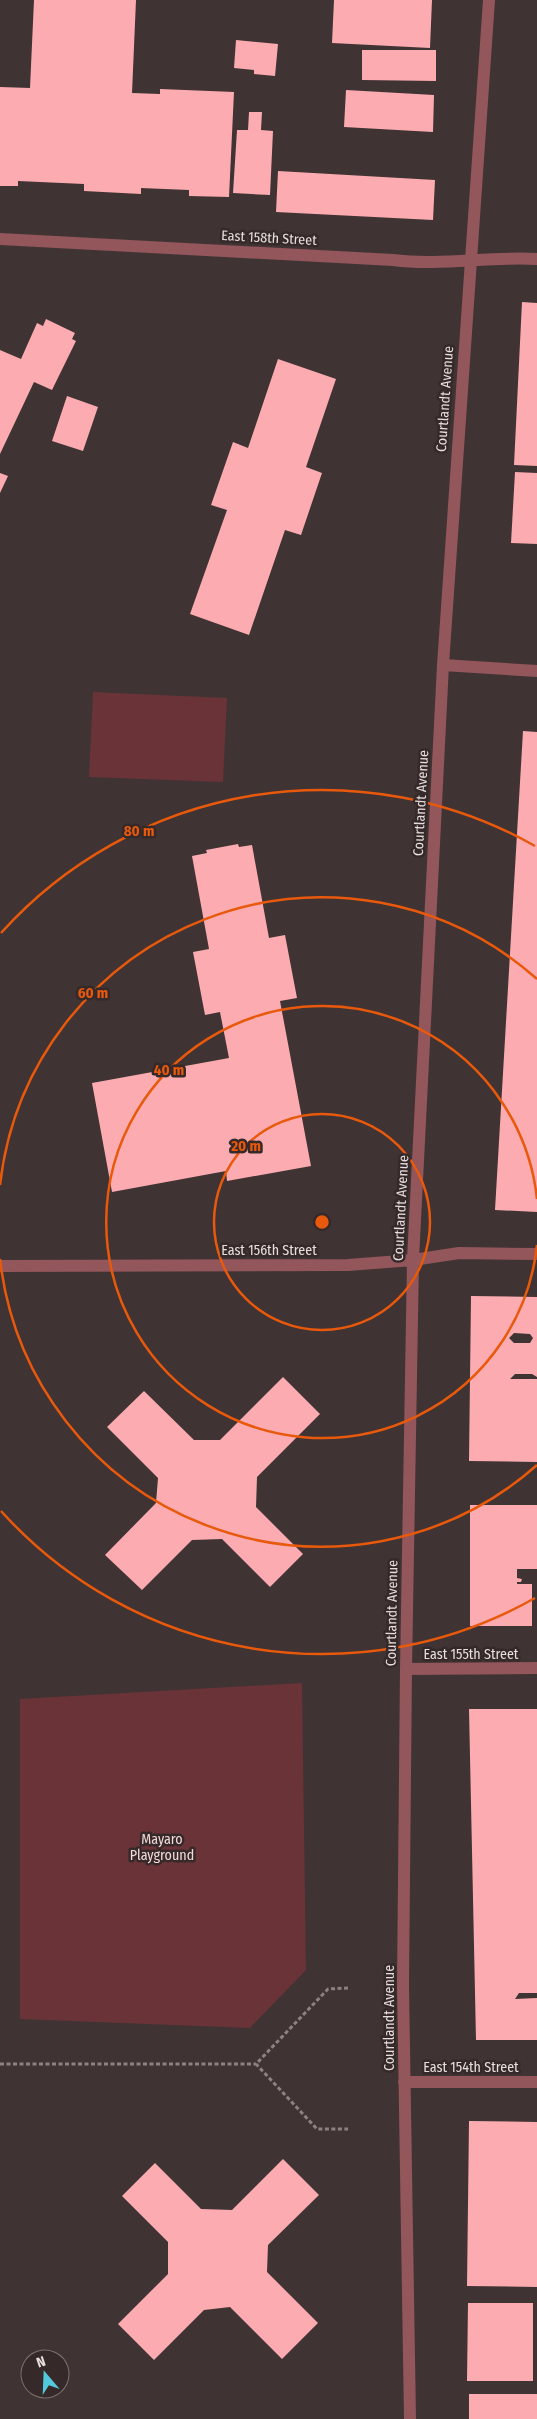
<svg xmlns="http://www.w3.org/2000/svg" width="537" height="2419" font-family="'Fira Sans Condensed',sans-serif">
<style>
.green{fill:#693338}
.building{fill:#fcacb1;fill-rule:evenodd}
.lines{fill:none;stroke-linecap:round;stroke-linejoin:round}
.path{stroke:#8d8282;stroke-width:3;stroke-dasharray:4 2.5;stroke-linecap:butt}
.minor{stroke:#92565b;stroke-width:12}
.ring{fill:none;stroke:#e8590c;stroke-width:2.5}
.labels{text-anchor:middle;dominant-baseline:central;stroke-width:5;stroke-linejoin:round;paint-order:stroke}
.street-label{font-size:14px;fill:#e7dede;stroke:#362929}
.park-label{font-size:14px;fill:#f4d9da;stroke:#362929}
.centre{fill:#e8590c;stroke:#362929;stroke-width:2.5}
.ring-label{font-size:15px;text-anchor:middle;font-weight:bold;fill:#e8590c;stroke:#362929;stroke-width:5;stroke-linejoin:round;paint-order:stroke}
</style>
<rect width="100%" height="100%" fill="#403333"/>
<path class="green" d="M93,692L227,698L223,782L89,777Z
M302,1683L306,1970L250,2028L20,2019V1699Z"/>
<path class="building" d="M34,0H136L132,93L160,94V89L234,92L229,197L189,196V190L141,188V194L84,191V184L18,181V186H0V87L30,88Z
M334,0H432L430,48L332,43Z
M236,40L278,44L275,76L254,74V70L234,68Z
M362,50H436V81L362,80Z
M346,90L434,95L433,132L344,127Z
M249,112H262L261,130L273,131L270,195L233,193L237,130H248Z
M278,171L435,180L433,220L276,212Z
M522,302L537,303V466L514,465Z
M46,319L75,333L72,339L76,341L52,390L34,382L0,454V350L21,359L37,323L43,326Z
M278,359L336,379L306,467L322,473L301,535L285,530L249,635L190,614L227,510L211,505L233,442L248,448Z
M67,396L98,407L83,451L52,441Z
M515,472L537,473V544L511,543Z
M0,473L8,476L0,493Z
M523,731L537,732V1212L495,1210Z
M238,844L239,847L252,845L269,938L285,935L297,998L280,1001L311,1166L227,1181L226,1171L112,1192L92,1083L229,1058L220,1012L205,1015L193,952L209,949L192,856L207,853L206,850Z
M471,1296L537,1297V1377L532,1374H515L510,1379H537V1462L469,1461ZM514,1333L530,1334L533,1338L530,1343H514L509,1338Z
M283,1377L320,1414L257,1477L256,1507L303,1554L270,1587L222,1539L192,1540L142,1590L105,1555L156,1503L158,1478L107,1427L144,1391L194,1440H220Z
M470,1505H537V1569H517V1578L522,1579L521,1582H517V1584H532V1626H470Z
M469,1709H537V1993H519L515,1999L537,1998V2040H476Z
M469,2121L537,2122V2287L467,2286Z
M283,2159L319,2195L268,2245L267,2272L318,2323L282,2359L230,2307L204,2310L154,2360L118,2324L168,2274V2242L122,2196L155,2163L201,2209L232,2210Z
M468,2303H533V2381H467Z
M469,2394H537V2419H469Z"/>
<g class="lines">
<path class="path" d="M348,1988L328,1989L256,2064L317,2129H348
M0,2064H256"/>
<path class="minor" d="M0,239L393,260C441,266 489,256 537,259
M443,665L537,671
M0,1266L348,1265L413,1260L459,1253L537,1254
M406,1669L537,1668
M404,2082H537
M410,2419L403,1985L406,1669L413,1260L443,665L489,0"/>
</g>
<g class="ring">
<circle cx="322" cy="1222" r="108"/>
<path d="M537 1245A216 216 0 1 1 537 1199"/>
<path d="M537 1465A324 324 0 0 1 0 1259M0 1185A324 324 0 0 1 537 979"/>
<path d="M535 1598A432 432 0 0 1 1 1511M1 933A432 432 0 0 1 535 846"/>
</g>
<g class="labels">
<g class="street-label">
<text transform="translate(269 238) rotate(3)">East 158th Street</text>
<text transform="translate(445 399) rotate(-86)">Courtlandt Avenue</text>
<text transform="translate(421 803) rotate(-87)">Courtlandt Avenue</text>
<text transform="translate(401 1208) rotate(-87)">Courtlandt Avenue</text>
<text x="269" y="1250">East 156th Street</text>
<text transform="translate(392 1613) rotate(-89)">Courtlandt Avenue</text>
<text x="471" y="1654">East 155th Street</text>
<text transform="translate(389 2018) rotate(-90)">Courtlandt Avenue</text>
<text x="471" y="2067">East 154th Street</text>
</g>
<g class="park-label">
<text x="162" y="1839">Mayaro<tspan x="162" dy="16">Playground</tspan></text>
</g>
</g>
<circle cx="322" cy="1222" r="8" class="centre"/>
<g class="ring-label">
<text x="139" y="836">80 m</text>
<text x="93" y="998">60 m</text>
<text x="169" y="1075">40 m</text>
<text x="246" y="1151">20 m</text>
</g>
<g transform="translate(45 2374) rotate(341)"><circle r="24" fill="#362929" stroke="#7d7171"/>
<path d="M0-4L9 19L0 12L-9 19Z" fill="#53cadc"/>
<text y="-8" font-size="14" font-weight="bold" text-anchor="middle" fill="#e7dede">N</text>
</g>
</svg>
